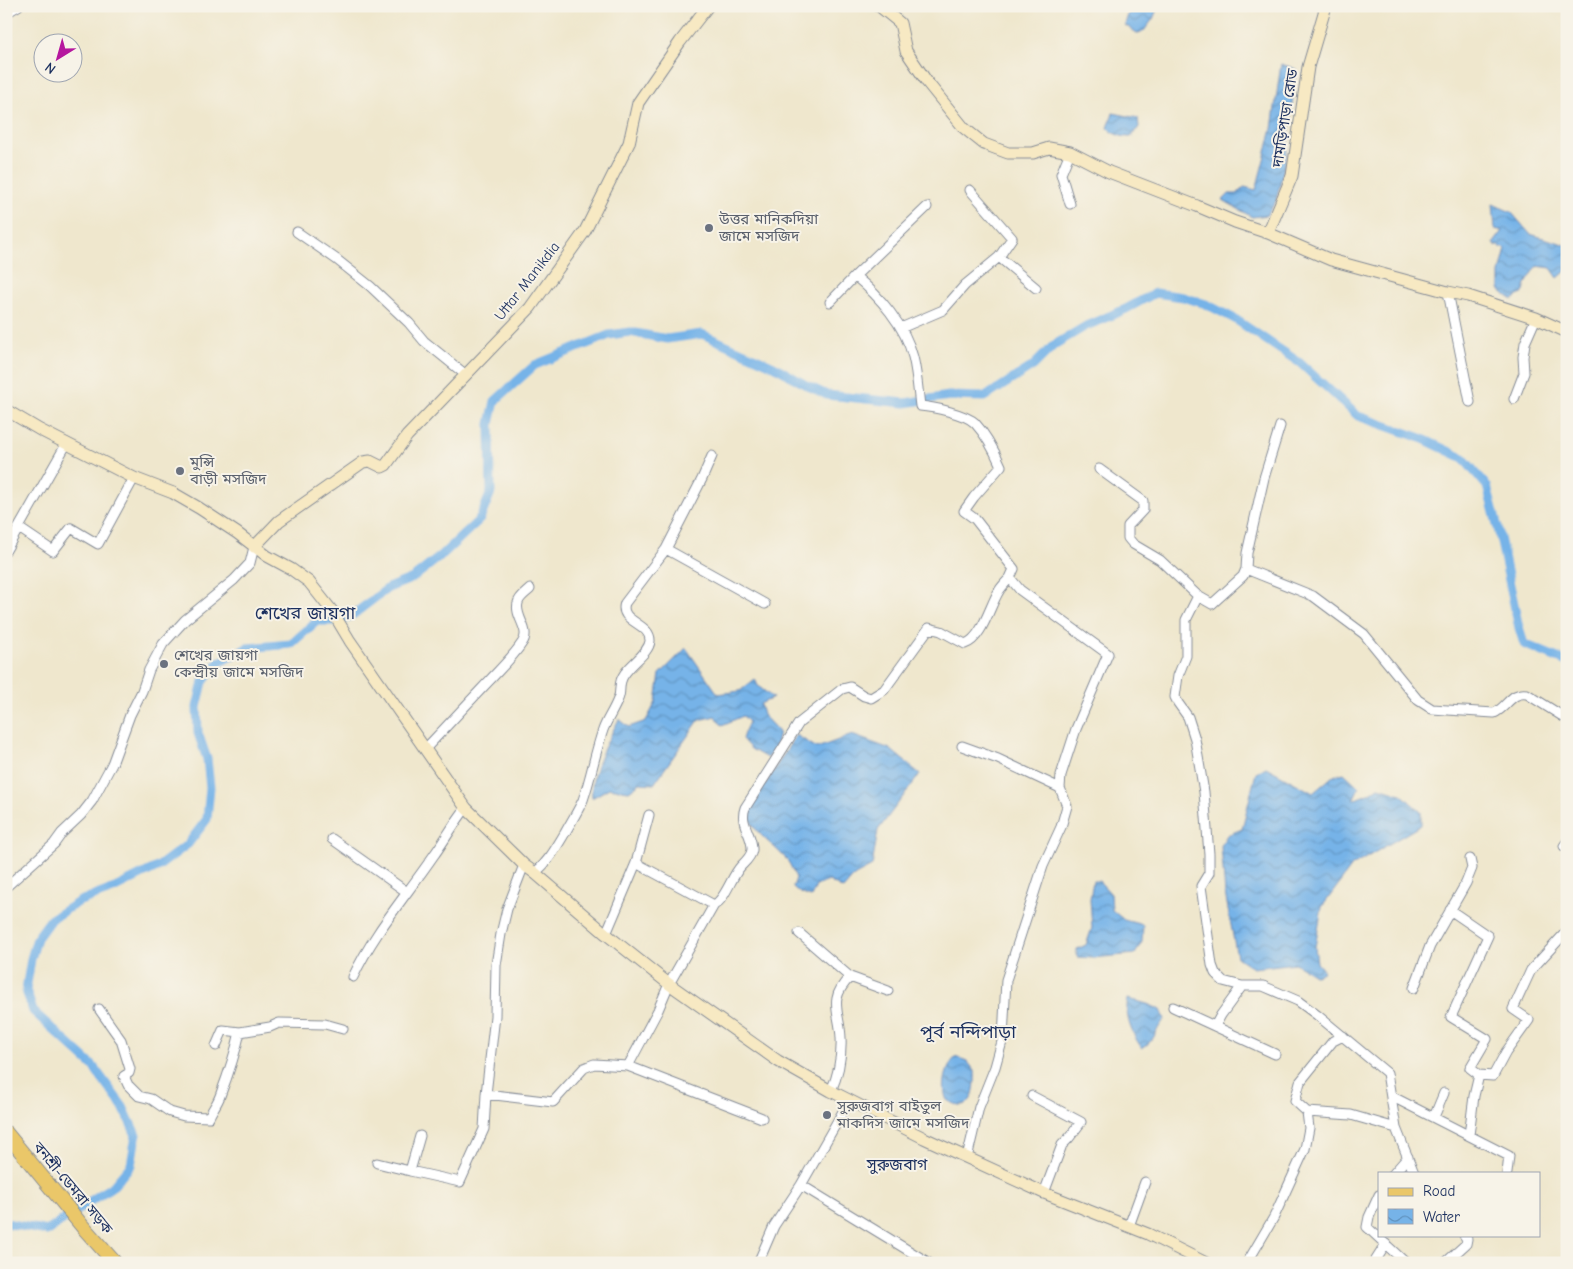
<svg xmlns="http://www.w3.org/2000/svg" width="1573" height="1269" font-family="'Comic Neue','Noto Sans Bengali',sans-serif">
<style>
.water{fill:url(#water-waves);stroke:#4871a3}
.lines{fill:none;stroke-linecap:round;stroke-linejoin:round}
.canal{stroke:#76b3e8;stroke-width:9}
.street-casing{stroke:#858b96;stroke-width:11}
.secondary-casing{stroke:#858b96;stroke-width:13}
.primary-casing{stroke:#858b96;stroke-width:16}
.street{stroke:#fff;stroke-width:9}
.secondary{stroke:#f7e9c3;stroke-width:11}
.primary{stroke:#eac769;stroke-width:14}
.worship-dot{fill:#6b7280;stroke:#f7f3e8;stroke-width:2}
.labels{text-anchor:middle;dominant-baseline:central;stroke-width:4;stroke-linejoin:round;paint-order:stroke}
.street-label{font-size:15px;fill:#1b2f5e;stroke:#f7f3e8}
.worship-label{font-size:15px;fill:#5b616d;stroke:#f7f3e8;text-anchor:start}
.neighbourhood-label{font-size:16px;fill:#1b2f5e;stroke:#f7f3e8}
.quarter-label{font-size:18px;fill:#1b2f5e;stroke:#f7f3e8}
</style>
<defs>
<pattern id="water-waves" width="16" height="10" patternUnits="userSpaceOnUse" patternTransform="scale(1.25)"><rect width="16" height="10" fill="#76b3e8"/><path d="M0 5q4-4 8 0t8 0" fill="none" stroke="#6092bf"/></pattern>
</defs>
<rect width="100%" height="100%" fill="#f7f3e8"/>
<filter id="ink" filterUnits="userSpaceOnUse"><feTurbulence type="fractalNoise" baseFrequency=".02" numOctaves="2"/><feDisplacementMap in="SourceGraphic" scale="10" xChannelSelector="R" yChannelSelector="G"/><feConvolveMatrix kernelMatrix="1 2 1 2 8 2 1 2 1" color-interpolation-filters="sRGB"/></filter>
<filter id="wash" filterUnits="userSpaceOnUse"><feTurbulence type="fractalNoise" baseFrequency=".0096" numOctaves="4" result="noise"/><feDisplacementMap in="SourceGraphic" scale="20" xChannelSelector="R" yChannelSelector="G"/><feGaussianBlur stdDeviation="1.12" result="paint"/><feColorMatrix in="noise" values="0 0 0 0 0 0 0 0 0 0 0 0 0 0 0 0 0 1.4 0 .05"/><feComposite in="paint" operator="in"/></filter>
<g filter="url(#wash)">
<rect width="100%" height="100%" fill="#efe7cd"/>
<path class="water" d="M1135,6H1155L1157,9L1153,19L1143,32L1137,33L1125,25L1128,14Z
M1281,64L1296,69L1286,159L1276,201L1267,215L1252,217L1223,200L1229,194H1237L1244,187L1256,190L1272,129Z
M1113,113L1138,118L1139,127L1131,137C1121,137 1115,135 1108,128Z
M1493,204L1511,212L1530,234L1567,245V270L1558,278L1551,268L1537,266L1527,282L1523,293L1513,300L1500,291V273L1506,249L1493,244L1503,231L1495,229Z
M686,648L718,694L740,691L755,679L758,686L773,698L760,704L763,715L779,732L775,749L767,758L751,749L742,739L744,733L749,722L743,716L722,725L715,716L699,720L654,784L640,783L629,791L609,788L592,798C590,770 607,743 619,719L629,727L646,721L656,702L660,674Z
M796,735L817,748L852,735L890,749L920,774L878,830L872,866L855,875L843,889L829,881L816,886L811,897L800,893L793,887L796,878C793,872 791,865 787,860C772,842 752,834 746,809L768,780Z
M1266,767L1313,793L1333,776L1344,773L1359,787L1353,800L1368,794L1379,787L1401,794L1421,812V825L1352,866L1322,907L1315,947L1317,963L1324,971L1316,976L1295,963L1253,968L1237,957L1225,893L1221,846L1227,835L1242,829L1256,773Z
M1093,881H1099L1111,894L1112,910L1124,920L1143,925L1142,942L1135,954L1093,958L1077,957V949L1086,945L1092,928L1090,899Z
M1128,999L1148,1004L1161,1010L1165,1019C1153,1032 1158,1038 1142,1048C1132,1035 1124,1015 1128,999Z
M956,1057L967,1061L975,1071C976,1091 972,1116 947,1100C941,1089 946,1065 956,1057Z"/>
<g class="lines">
<path class="canal" d="M6,1223L47,1231L114,1185L131,1165L136,1135L123,1107L93,1066L33,1011L26,990L31,959L37,938L51,919L80,901L113,889L159,866L188,844L207,819L210,787L207,759L198,733L197,707L203,682L218,663L247,648L291,644L317,621H341L354,614L388,588L413,578L442,555L480,519L491,492L490,424L495,401L535,365L609,335L630,332L667,339L702,334L774,366L806,385L827,395L905,403L949,396L985,397L1033,366L1054,345L1086,326L1126,309L1155,293L1183,297L1206,304L1235,319L1300,363L1358,416L1421,438L1463,458L1487,486L1498,528L1519,628L1524,644L1567,662"/>
</g>
</g>
<g filter="url(#ink)">
<g class="lines">
<g class="street-casing">
<path id="street" d="M6,13L18,6
M1070,204L1061,174L1070,152
M297,232L336,259L370,286L409,323L424,341L466,375
M999,257L1036,288
M855,276C879,296 905,325 913,357C917,373 918,390 920,406C933,407 966,414 975,423C986,435 995,452 1001,466L974,497L964,511L975,519L1014,569L1010,578L1020,590L1108,654L1076,729L1061,775L1060,788L1067,806L1061,827L1043,866L1006,980L1003,1038L995,1067L979,1107L967,1158
M1448,292L1470,402
M830,302L855,276L927,207
M901,328L943,310L965,285L999,257L1012,238L970,190
M1514,399L1524,373L1523,357L1525,343L1536,318
M1099,469L1143,501V510L1128,526V538L1133,544L1160,560L1198,596L1186,620V656L1178,676L1175,697L1178,703L1188,717L1195,739L1204,792L1209,854V873L1201,886L1212,965L1215,973L1223,981L1242,986H1263L1298,1001L1317,1015L1387,1073L1396,1128L1414,1173
M19,528L53,551L71,528L98,544L134,478
M666,549L765,604
M6,550L67,443
M1246,569L1313,596L1364,634L1418,700L1432,709L1494,713C1507,708 1511,691 1527,694L1567,719
M1198,596L1212,604L1243,576L1246,569L1247,553L1264,478L1280,426
M962,746L998,759L1060,788
M426,748C447,726 468,703 489,681C500,669 513,657 522,643C532,630 514,617 518,603C519,597 526,593 530,589
M332,839L407,892
M1564,846L1567,842
M535,873C549,861 556,848 565,833C571,822 578,811 583,800C591,777 595,753 603,730C607,719 614,710 618,699C621,693 619,687 621,681C625,666 649,655 650,641C651,623 618,622 625,603L666,549L702,479L712,456
M6,887L54,844L62,833L81,815L92,801L112,764L130,715L142,691L149,670L163,644L185,620L234,580L250,563L254,547
M714,905C725,900 731,877 741,866C745,862 751,857 752,850C753,835 739,824 745,808L799,723L842,689L850,687L864,696L871,698L884,690L929,628L941,631L965,644C982,639 990,605 999,591C1002,586 1006,582 1010,578
M1450,910L1488,936L1451,1017L1487,1039L1470,1068L1479,1075
M799,933L850,977L888,991
M606,934L636,863L649,815
M353,977C374,932 406,896 434,855C445,840 454,823 466,808
M1414,988L1430,946L1466,883L1472,868L1470,859
M1173,1007L1275,1054
M99,1009L121,1040L130,1069L129,1073L124,1076L128,1085L139,1096L151,1099L170,1112L184,1116L209,1117C212,1110 217,1104 220,1096C228,1075 235,1055 240,1032L223,1030L216,1046
M1215,1026L1221,1015L1242,986
M240,1032L270,1027L279,1023L325,1024L343,1029
M1343,1036L1333,1041L1300,1082L1295,1101L1307,1112L1351,1115L1396,1128
M628,1066L762,1118
M831,1091C838,1075 842,1057 841,1038C840,1012 827,1000 850,977
M486,1094L495,1016L496,965L501,934L507,909L524,865
M1032,1096L1081,1122L1069,1138L1062,1145L1044,1193
M1391,1096L1509,1156L1507,1173
M1434,1117L1444,1093
M1469,1135L1474,1096L1479,1075L1493,1076L1506,1052L1529,1020L1513,1009L1531,970L1567,931
M420,1136L410,1171L460,1182L484,1129L486,1094L553,1102L584,1068L594,1064L628,1066L658,1010L669,984L714,905L636,863
M377,1163L410,1171
M1394,1173L1408,1157
M801,1185L929,1263
M1379,1195L1369,1217L1367,1227L1406,1263
M1129,1226L1145,1182
M758,1263L774,1226L801,1185L849,1101
M1247,1263L1274,1217L1305,1149L1309,1128L1307,1112
M1374,1263L1386,1244
M1445,1263L1466,1244L1467,1239L1464,1235"/>
</g>
<g class="secondary-casing">
<path id="secondary" d="M879,6L900,23L906,51L927,82L964,128L984,144L1008,153H1033L1049,148L1070,152L1109,172L1197,206L1235,222L1268,233L1331,260L1448,292L1468,296L1536,318L1567,332
M1268,233L1292,176L1308,67L1326,6
M6,410L40,430L134,478L173,493L199,508L237,533L267,556L291,569L309,582L332,611L350,641L466,808L524,865L535,873L606,934L669,984L778,1061L831,1091L924,1138L1044,1193L1148,1234L1206,1263
M254,547L279,521L363,462L370,461L382,467L386,465L407,436L530,308L585,231L629,143L638,103L680,42L708,6"/>
</g>
<g class="primary-casing">
<path id="primary" d="M6,1133L83,1227L115,1263"/>
</g>
<use href="#street" class="street"/>
<use href="#secondary" class="secondary"/>
<use href="#primary" class="primary"/>
</g>
</g>
<g class="worship-dot">
<circle cx="709" cy="228" r="5"/>
<circle cx="180" cy="471" r="5"/>
<circle cx="164" cy="664" r="5"/>
<circle cx="827" cy="1115" r="5"/>
</g>
<g class="labels">
<g class="street-label">
<text transform="translate(1285 118) rotate(-81)">দামড়িপাড়া রোড</text>
<text transform="translate(527 281) rotate(-52)">Uttar Manikdia</text>
<text transform="translate(73 1188) rotate(50)">বনশ্রী-ডেমরা সড়ক</text>
</g>
<g class="worship-label">
<text x="719" y="219">উত্তর মানিকদিয়া<tspan x="719" dy="17">জামে মসজিদ</tspan></text>
<text x="190" y="462">মুন্সি<tspan x="190" dy="17">বাড়ী মসজিদ</tspan></text>
<text x="174" y="655">শেখের জায়গা<tspan x="174" dy="17">কেন্দ্রীয় জামে মসজিদ</tspan></text>
<text x="837" y="1106">সুরুজবাগ বাইতুল<tspan x="837" dy="17">মাকদিস জামে মসজিদ</tspan></text>
</g>
<g class="neighbourhood-label">
<text x="897" y="1165">সুরুজবাগ</text>
</g>
<g class="quarter-label">
<text x="305" y="613">শেখের জায়গা</text>
<text x="968" y="1032">পূর্ব নন্দিপাড়া</text>
</g>
</g>
<rect width="1573" height="1269" fill="none" stroke="#f7f3e8" stroke-width="25"/>
<rect x="1378" y="1172" width="162" height="65" fill="#f7f3e8" stroke="#9fa5b1"/>
<rect x="1388" y="1188" width="25" height="8" fill="#eac769" stroke="#9fa5b1"/>
<text x="1423" y="1196" font-size="15" fill="#1b2f5e">Road</text>
<rect x="1388" y="1209" width="25" height="15" fill="url(#water-waves)" stroke="#9fa5b1"/>
<text x="1423" y="1222" font-size="15" fill="#1b2f5e">Water</text>
<g transform="translate(58 58) rotate(217)"><circle r="24" fill="#f7f3e8" stroke="#9fa5b1"/>
<path d="M0-4L9 19L0 12L-9 19Z" fill="#b5179e"/>
<text y="-8" font-size="14" font-weight="bold" text-anchor="middle" fill="#1b2f5e">N</text>
</g>
</svg>
